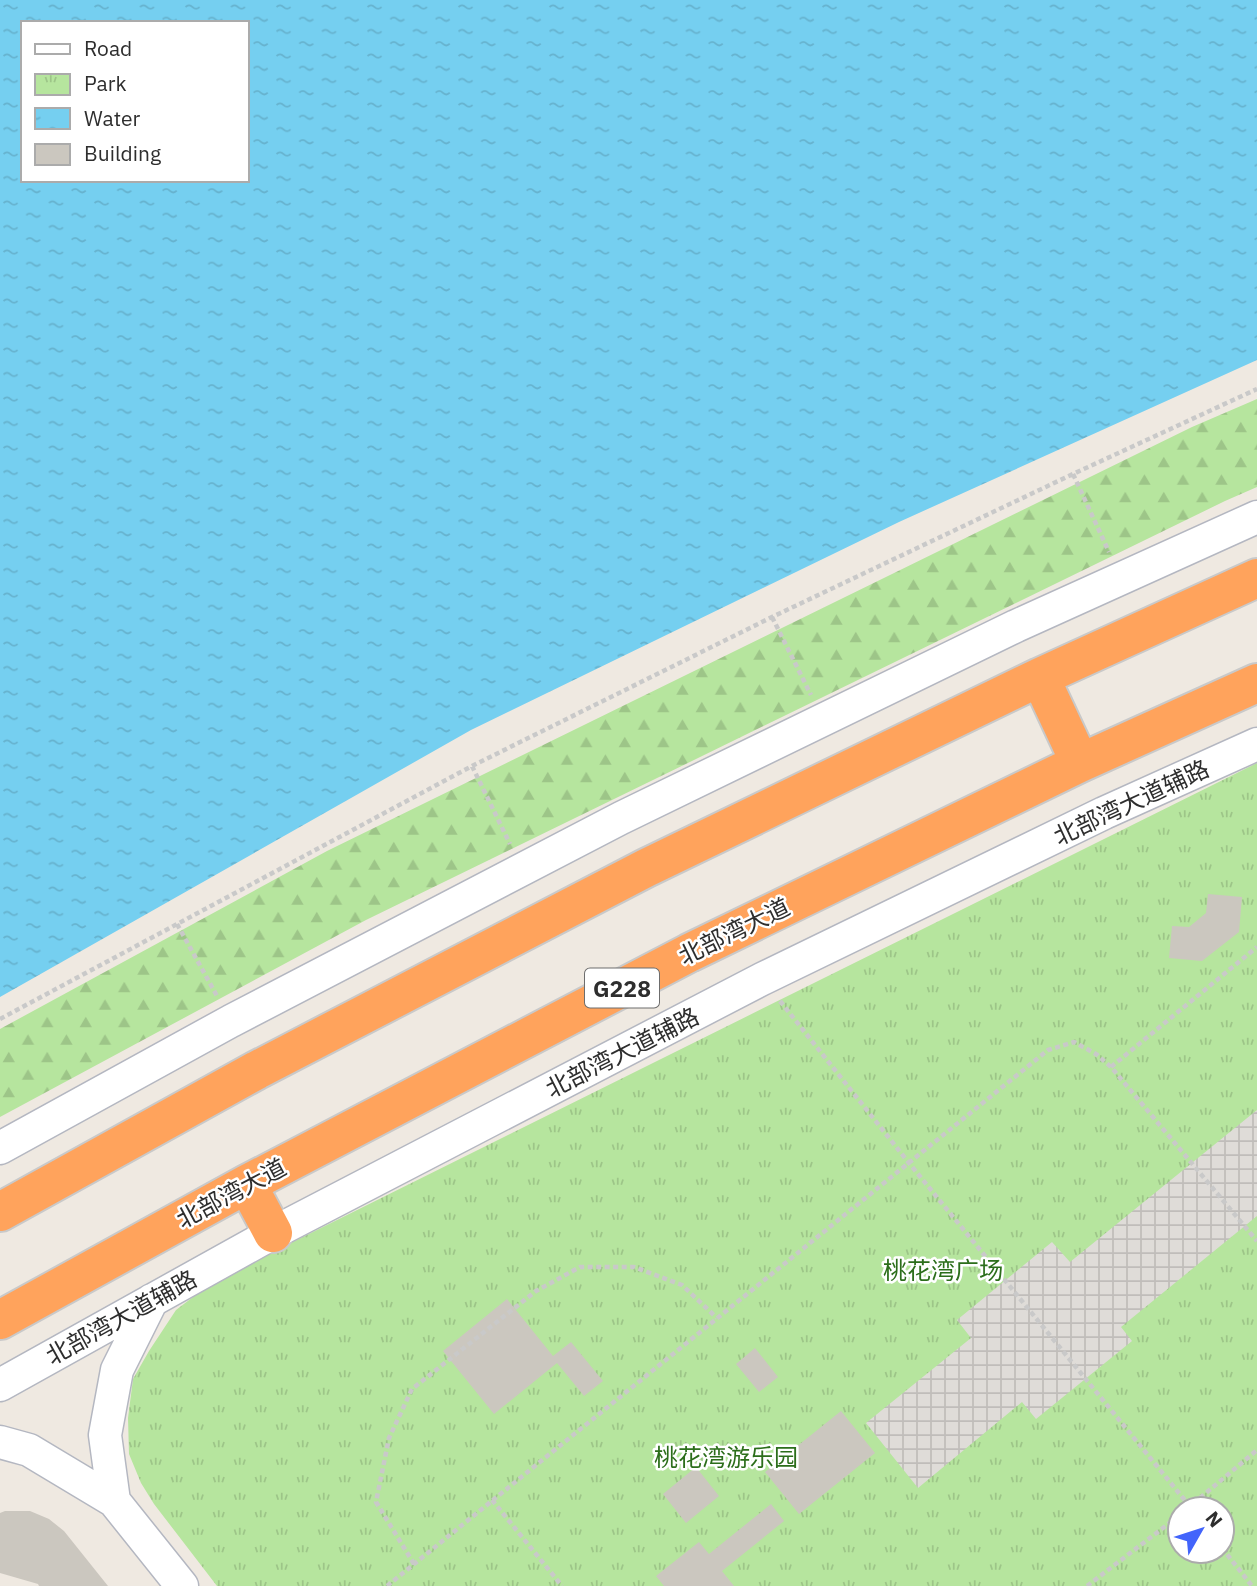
<svg xmlns="http://www.w3.org/2000/svg" width="1257" height="1586" font-family="'IBM Plex Sans','Noto Sans SC',sans-serif">
<style>
.forest{fill:url(#forest-firs)}
.park{fill:url(#park-tufts);fill-rule:evenodd}
.plaza{fill:url(#plaza-grid)}
.water{fill:url(#water-ripples);fill-rule:evenodd}
.building{fill:#cbc7bf}
.lines{fill:none;stroke-linecap:round;stroke-linejoin:round}
.secondary-casing{stroke:#b4b7c1;stroke-width:35}
.highway-casing{stroke:#c9c9c9;stroke-width:42}
.path{stroke:#c9c9c9;stroke-width:4.5;stroke-dasharray:5 3.5;stroke-linecap:butt}
.secondary{stroke:#fff;stroke-width:32}
.highway{stroke:#ffa35c;stroke-width:38}
.labels{text-anchor:middle;dominant-baseline:central;stroke-width:5;stroke-linejoin:round;paint-order:stroke}
.shield{fill:#fff;stroke:#6d6d6d;stroke-width:2}
.shield-label{font-size:23px;font-weight:bold;fill:#2e2e2e}
.street-label{font-size:24px;fill:#2e2e2e;stroke:#fff}
.park-label{font-size:24px;fill:#2c6e1b;stroke:#fff}
</style>
<defs>
<pattern id="forest-firs" width="22" height="20" patternUnits="userSpaceOnUse" patternTransform="scale(1.75)"><rect width="22" height="20" fill="#b6e59e"/><path d="M5 1l3.5 6h-7zM16 11l3.5 6h-7z" fill="#9dc588"/></pattern>
<pattern id="park-tufts" width="24" height="20" patternUnits="userSpaceOnUse" patternTransform="scale(1.75)"><rect width="24" height="20" fill="#b6e59e"/><path d="M3 7l-1-3M5 7V3M7 7l1-3M15 17l-1-3M17 17v-4M19 17l1-3" fill="none" stroke="#9dc588"/></pattern>
<pattern id="plaza-grid" width="8" height="8" patternUnits="userSpaceOnUse" patternTransform="scale(1.75)"><rect width="8" height="8" fill="#dfdcd8"/><path d="M0 4h8M4 0v8" fill="none" stroke="#c0bdba"/></pattern>
<pattern id="water-ripples" width="26" height="14" patternUnits="userSpaceOnUse" patternTransform="scale(1.75)"><rect width="26" height="14" fill="#75cff0"/><path d="M2 4q2-2 4 0t4 0M15 11q2-2 4 0t4 0" fill="none" stroke="#66b2ce"/></pattern>
</defs>
<rect width="100%" height="100%" fill="#efe9e1"/>
<path class="forest" d="M1257,399V487L1225,501L366,920L0,1117V1029L327,851L1192,427Z"/>
<path class="park" d="M1257,763V1586H217L154,1504L141,1483L129,1454L128,1418L133,1379L149,1351L176,1310L214,1281ZM1180,1509H1222V1551H1180Z"/>
<path class="plaza" d="M1257,1110V1216L1121,1327L1132,1341L1036,1419L1022,1402L918,1488L866,1423L971,1338L957,1320L1052,1242L1070,1262Z"/>
<path class="water" d="M0,0H1257V360L899,522L471,730L0,997ZM23,23H247V180H23Z"/>
<path class="building" d="M1208,894L1242,897L1239,932L1202,961L1169,958L1172,926L1189,927L1206,913Z
M507,1299L553,1356L571,1342L603,1381L584,1396L557,1363L494,1414L443,1351Z
M755,1348L778,1377L759,1392L736,1364Z
M841,1411L875,1453L799,1514L765,1472Z
M696,1467L719,1496L686,1523L663,1494Z
M771,1504L784,1521L722,1571L734,1586H664L656,1576L699,1542L709,1554Z
M5,1511H30L49,1519L64,1531L108,1586H39L38,1584L0,1573V1513Z"/>
<g class="lines">
<g class="secondary-casing">
<path id="secondary" d="M0,1148L231,1021L621,818L1016,626L1257,517
M0,1385L273,1233L762,979L1104,813L1257,744
M0,1442L29,1450L114,1501L182,1586
M114,1501L105,1435L117,1370L152,1300"/>
</g>
<g class="highway-casing">
<path id="highway" d="M1040,677L1080,763
M247,1184L273,1233
M0,1212L257,1070L646,868L1040,677L1257,578
M0,1320L247,1184L689,953L1080,763L1257,683"/>
</g>
<path class="path" d="M1073,474L1109,552
M772,617L811,695
M472,766L510,844
M177,924L217,996
M780,1001L909,1163L1192,1509
M0,1019L472,766L772,617L1073,474L1257,389
M1111,1067L1257,947
M492,1500L562,1586
M1187,1509L1257,1450
M1222,1548L1252,1586
M414,1564L376,1502L389,1438L412,1389L536,1291L580,1267H634L682,1285L717,1318
M387,1586L1048,1050L1074,1042L1096,1054L1111,1067L1257,1241
M1087,1586L1180,1515"/>
<use href="#secondary" class="secondary"/>
<use href="#highway" class="highway"/>
</g>
<g class="labels">
<rect class="shield" x="585" y="968.5" width="74" height="39" rx="5"/>
<g class="shield-label">
<text x="622" y="988">G228</text>
</g>
<g class="street-label">
<text transform="translate(1131 802) rotate(-25)">北部湾大道辅路</text>
<text transform="translate(734 931) rotate(-26)">北部湾大道</text>
<text transform="translate(622 1052) rotate(-27)">北部湾大道辅路</text>
<text transform="translate(231 1193) rotate(-28)">北部湾大道</text>
<text transform="translate(121 1317) rotate(-29)">北部湾大道辅路</text>
</g>
<g class="park-label">
<text x="943" y="1270">桃花湾广场</text>
<text x="726" y="1457">桃花湾游乐园</text>
</g>
</g>
<rect x="21" y="21" width="228" height="161" fill="#ffffff" stroke="#ababab" stroke-width="2"/>
<rect x="35" y="44" width="35" height="10" fill="#ffffff" stroke="#ababab" stroke-width="2"/>
<text x="84" y="56" font-size="21" fill="#2e2e2e">Road</text>
<rect x="35" y="74" width="35" height="21" fill="url(#park-tufts)" stroke="#ababab" stroke-width="2"/>
<text x="84" y="91" font-size="21" fill="#2e2e2e">Park</text>
<rect x="35" y="108" width="35" height="21" fill="url(#water-ripples)" stroke="#ababab" stroke-width="2"/>
<text x="84" y="126" font-size="21" fill="#2e2e2e">Water</text>
<rect x="35" y="144" width="35" height="21" fill="#cbc7bf" stroke="#ababab" stroke-width="2"/>
<text x="84" y="161" font-size="21" fill="#2e2e2e">Building</text>
<g transform="translate(1201 1530) rotate(51)"><circle r="33" fill="#ffffff" stroke="#ababab" stroke-width="2"/>
<path d="M0-5L12 26L0 18L-12 26Z" fill="#4264fb"/>
<text y="-10" font-size="19" font-weight="bold" text-anchor="middle" fill="#2e2e2e">N</text>
</g>
</svg>
